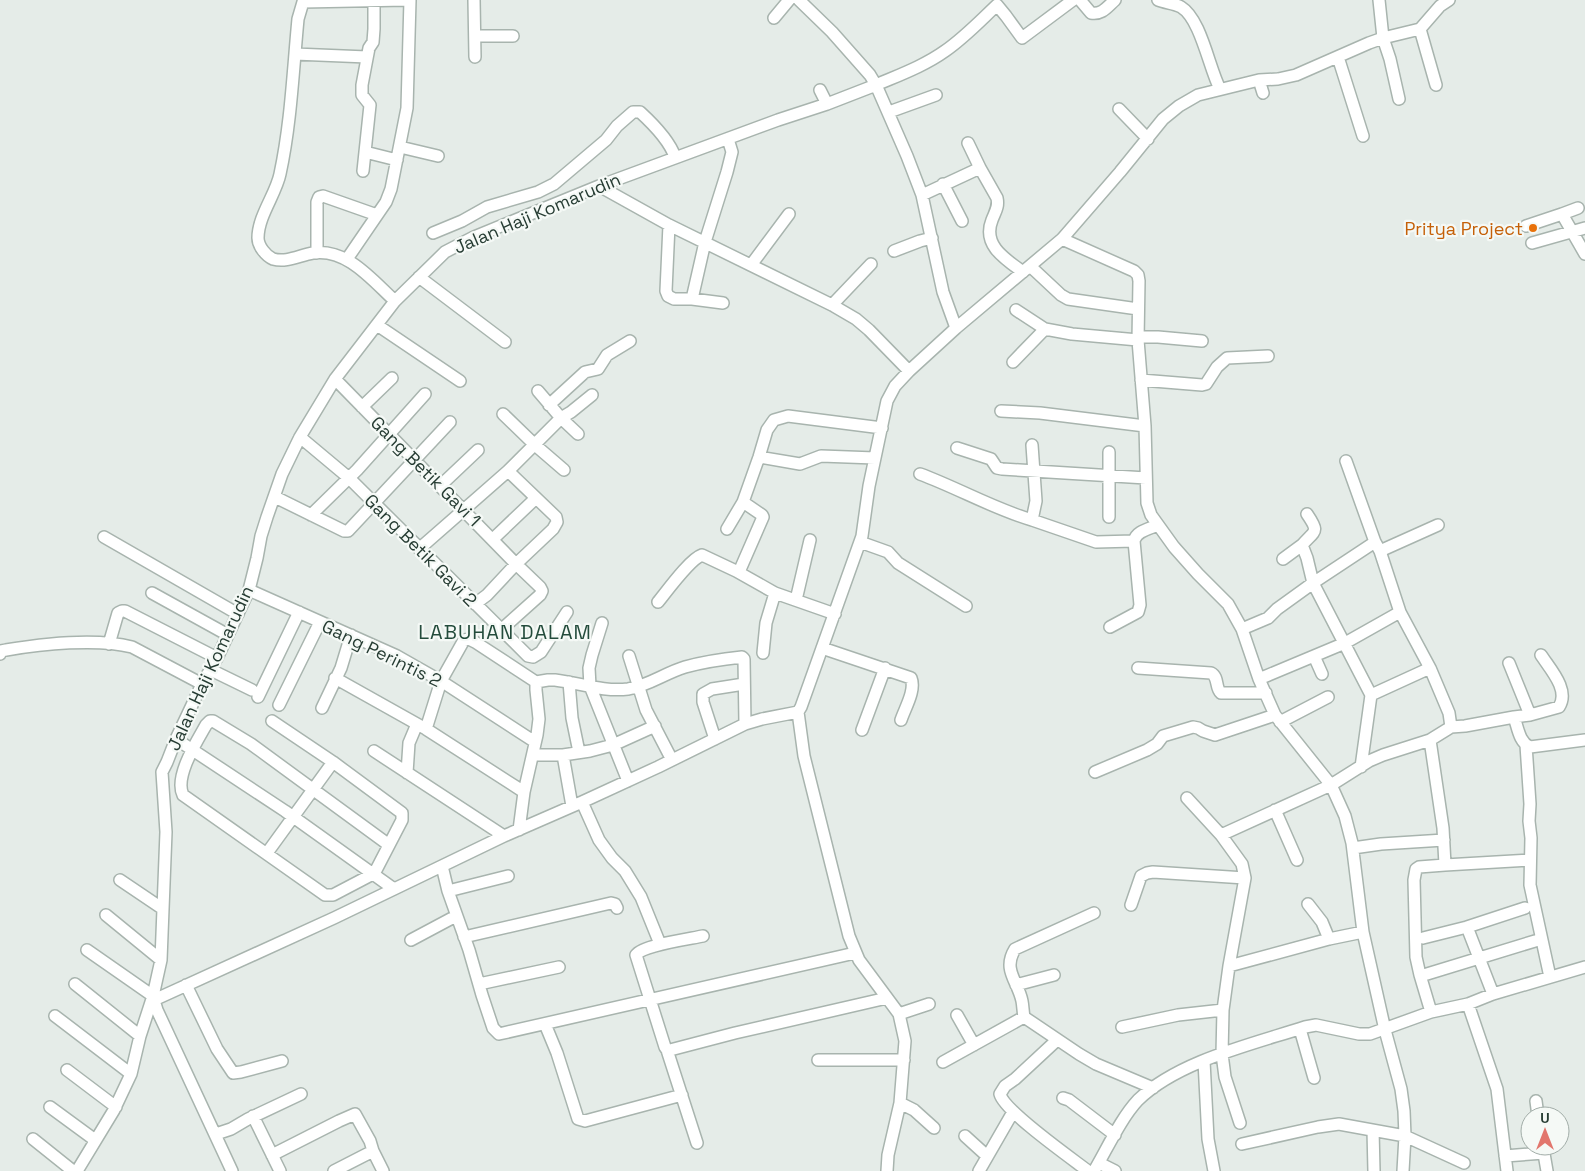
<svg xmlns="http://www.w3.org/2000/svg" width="1585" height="1171" font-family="'Space Grotesk',sans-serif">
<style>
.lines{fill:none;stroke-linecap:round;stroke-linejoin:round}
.minor-casing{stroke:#a8b4ae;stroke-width:14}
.minor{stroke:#fff;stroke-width:11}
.food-dot{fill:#e8710a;stroke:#f5f9f6;stroke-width:2}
.labels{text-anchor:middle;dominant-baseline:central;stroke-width:4.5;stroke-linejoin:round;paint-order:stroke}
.street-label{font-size:18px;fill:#263c33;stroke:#f5f9f6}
.food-label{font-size:18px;fill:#c56008;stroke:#f5f9f6;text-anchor:end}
.quarter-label{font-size:20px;letter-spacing:1px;fill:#244c3c;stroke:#f5f9f6}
</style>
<rect width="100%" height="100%" fill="#e5ece8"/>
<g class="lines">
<g class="minor-casing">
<path id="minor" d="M474,0L475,57
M1080,0L1091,13C1102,15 1107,7 1115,0
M1158,0C1165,3 1174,3 1181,7C1201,19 1209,68 1220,89
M1379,0L1383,38L1390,59L1399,99
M774,18L789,0
M1420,29L1436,85
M475,36H513
M295,54L367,57
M1338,57L1363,136
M1259,80L1263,93
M820,90L827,104
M1119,109L1148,139
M889,112L936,95
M400,147L438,156
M365,152L397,160
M980,168L997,198C999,207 995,212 992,220C982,245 1005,259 1023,272
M363,171L370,105L362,95V85L369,48L373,42L374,29V1
M943,184L962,221
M599,186L669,225L832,305L856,319L869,330L909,371
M922,195L980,168L968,143
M1562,214L1578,208
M669,225L666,291L668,296L674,299H692L723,303
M1526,226L1562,214L1585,254
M433,233L462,221L487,207L538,192L554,184L606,140L617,126L633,112H640C652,123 670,142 675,157
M1062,239L1134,271L1138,275L1139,281L1138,340L1145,426L1147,503L1151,515L1174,547L1198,574L1228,604L1242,629L1259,679L1275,715L1331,785L1345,816L1352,843L1363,932L1385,1030L1401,1089L1404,1111L1405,1136L1403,1171
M1532,243L1585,228
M894,251L920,241L932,238
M317,253V202L319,197L323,196L377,215
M347,259L386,202L391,189L407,108L410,0
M751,265L789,214
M1030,266L1061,295L1068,299L1138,309
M419,277L505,342
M692,299L705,242L727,172L732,152L728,139
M395,301C372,280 347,248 313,253C300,255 287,263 273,259C266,256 258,246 258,238C258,216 276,194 280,174C291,123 293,71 298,19L303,2L406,0
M832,305L871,264
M1016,310L1045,329
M377,325L460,381
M956,328L943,292L922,195L907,156L876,85C899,75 924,66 945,51C964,38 980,21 997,5L1006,16L1022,38L1073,0
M1138,337H1158L1202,341
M1013,362L1045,329L1072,334L1138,340
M335,379L516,564L540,587L542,591L540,595L502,629
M1141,380L1202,385L1206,384L1217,367L1227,358L1268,356
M549,405L585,372L598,369L607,355L630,341
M362,407L392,378
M1001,411L1040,413L1145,426
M503,414L535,445L564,470
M578,434L561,418L571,412L592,395
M300,437L349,478L528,656L533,657L541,652L567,612
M957,448L991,459L997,468L1002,469L1146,478
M1109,452V517
M759,457L800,464L821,456L875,458
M920,474C958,488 994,509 1032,520L1036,501L1032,445
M440,486L478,450
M275,497L344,531H348L450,422
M1307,514C1320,533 1315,530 1302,545L1307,558L1313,583L1371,695L1361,767
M311,515L357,470L425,394
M1032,520L1096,542L1134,541
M727,529L743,502L759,457L767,430L774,420L788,416L882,428
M104,537L238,614
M493,539L536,498
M860,542L888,552L898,563L966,606
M419,549L508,471L561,418L538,391
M1380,551L1438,525
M1283,559L1302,545
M739,572L763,517L762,515L743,502
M249,590L397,656L441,681L535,742
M152,593L228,635
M796,600L810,540
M658,602C667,591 690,559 702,555L736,571L775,593L835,614
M475,604L487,595L516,564L553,529L557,522L556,517L508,471
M602,623L592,655L589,668L590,686L628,781
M1110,627L1138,612L1140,605L1134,541C1136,531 1149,529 1158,525
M1242,629L1268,618L1277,609L1313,583L1375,542
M109,644L118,613L122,611H125L217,658
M822,648L911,678C916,690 905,708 901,720
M763,653L766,623L775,593
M0,654L1,651L6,650C42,644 97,638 132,647L202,684
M629,656L646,710L672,760
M1314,656L1322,674
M1509,663L1530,715
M1138,668L1211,673C1219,677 1215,688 1221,693H1266
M211,670L252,690
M335,678L426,729L524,792
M1259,679L1345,643L1400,612
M569,682L572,718L579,752
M1371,695L1430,668
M258,697L299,612
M279,705L320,622
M322,708L341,668L351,635
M798,712L804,756L849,936L859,960L899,1014L905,1041L900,1103L888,1155L887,1171
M1514,717L1530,715L1559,707C1570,690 1550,669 1541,655
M272,721L333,762L402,813V820L374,874
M1280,722L1328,697
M1451,727L1465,726L1514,717C1518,728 1519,742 1530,747L1585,740
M426,729L441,681L464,640L469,639L475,642L536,682L548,680H555C580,683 603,692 628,689C648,686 665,673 685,667C703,662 723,659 742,657L744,659L745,724
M862,730L885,668
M176,739L285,811L394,889
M715,739L703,702V694L712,689L744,684
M1430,740L1443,828L1445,865L1419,867L1416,869L1414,880L1416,957L1420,975L1431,1012
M1526,745L1530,804L1529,821L1531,838L1530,885L1550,977
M374,751L504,836
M533,755H563
M1095,772L1147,750L1157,744L1163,736L1193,727L1198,728L1203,731L1215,735L1275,715
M407,773L409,743L417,724
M1187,798L1221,835
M582,802L599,840L612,858L625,871L641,897L660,944
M572,806L563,755L590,751L613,745L655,726
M1275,810L1297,860
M519,830L524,792L537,735L539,719L536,690V682
M1353,848L1381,844L1444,840
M267,853L333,762
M1445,865L1530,860
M442,866L448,891L469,950L482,995L493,1028L499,1034L855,953
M373,874L333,895H325L183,795C174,777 197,741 206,725L210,721H213L251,744L389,845
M120,880L163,909
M448,891L508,876
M1308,904L1322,922L1329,939
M1131,905L1141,876L1147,873L1153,872L1245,878
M106,915L161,960
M703,936C689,939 643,945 636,955L665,1047L667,1050H670L735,1033L887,998
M464,937L611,903L615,904L617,908
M1423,938L1467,927
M411,940L456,916
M87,950L153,996L154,1000L334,918L504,836L582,802L658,767L745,724L762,719L798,712L801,707L862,536L869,486L887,401L895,386L909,371L956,328L1062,239L1120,172L1163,119L1179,106L1198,95L1259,80L1278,79L1296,75L1369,43L1383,38L1420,29L1440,6L1449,0
M1229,966L1329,939L1363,932
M1427,974L1535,941
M75,984L140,1036
M479,984L559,967
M186,985L217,1049L233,1073L241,1072L282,1061
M1016,985L1054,975
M1493,994L1467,927L1525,908
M154,1000L157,1010L232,1171
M1468,1004L1497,1089L1507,1171
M899,1014L929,1004
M957,1015L974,1045
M55,1016L131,1074
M1024,1017C1023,1012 1023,1006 1022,1001C1018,981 1002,970 1015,949L1094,913
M545,1024L557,1053L578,1119L585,1121L682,1095
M1122,1027L1178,1015L1223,1010
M1300,1029L1314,1078
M1057,1040L1015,1079L1005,1086L1000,1094C1004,1111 1071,1158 1088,1171
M667,1050L697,1143
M818,1060H904
M1204,1061L1208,1139L1214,1171
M943,1062L1024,1017L1079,1054L1096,1064L1153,1088
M67,1070L116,1107
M1063,1098L1069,1100L1115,1135
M1536,1101L1538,1116
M900,1103L914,1110L934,1128
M50,1107L95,1140
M253,1116L280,1171
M1240,1123L1225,1077L1222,1054L1223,1010L1229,966L1245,878L1242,864L1221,835L1331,785L1369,761L1383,755L1430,740L1451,727L1449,713L1430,668L1400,612L1380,551L1375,542L1346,461
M1373,1130L1374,1171
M216,1134L231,1129L248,1119L301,1094
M965,1136L987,1156
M33,1139L73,1171
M1242,1144L1318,1127L1339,1124L1405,1136L1464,1163
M1543,1148L1547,1171
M373,1151L383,1171
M272,1155L339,1121L355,1114L370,1141L373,1151L334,1171
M1505,1156L1544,1153
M1099,1163L1115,1171
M77,1171L114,1110L131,1074L140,1036L153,996L161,960L166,832L162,772L167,762L176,739L202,684L217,658L249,590L257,558L261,536L267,517L282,474L300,437L335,379L395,301L445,252L474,237L599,186L778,120L827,104L876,85L870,75L832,32L799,0
M979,1171L1013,1112
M1094,1171C1107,1149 1121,1118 1138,1100C1178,1061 1253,1044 1305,1027L1316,1025L1359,1034H1370L1431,1012L1468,1004L1493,994L1585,967"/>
</g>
<use href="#minor" class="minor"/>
</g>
<circle class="food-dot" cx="1533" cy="228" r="5"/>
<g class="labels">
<g class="street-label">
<text transform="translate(537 213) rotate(-23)">Jalan Haji Komarudin</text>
<text transform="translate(426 471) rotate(45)">Gang Betik Gavi 1</text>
<text transform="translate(421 550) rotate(45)">Gang Betik Gavi 2</text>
<text transform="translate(382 653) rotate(26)">Gang Perintis 2</text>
<text transform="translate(210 668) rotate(-65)">Jalan Haji Komarudin</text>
</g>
<g class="food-label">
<text x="1523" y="228">Pritya Project</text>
</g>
<g class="quarter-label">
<text x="505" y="632">LABUHAN DALAM</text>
</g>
</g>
<g transform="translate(1545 1131)"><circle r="24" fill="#f5f9f6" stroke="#a2ada8"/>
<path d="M0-4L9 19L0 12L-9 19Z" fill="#e2766d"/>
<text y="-8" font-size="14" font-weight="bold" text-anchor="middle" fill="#263c33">U</text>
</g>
</svg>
